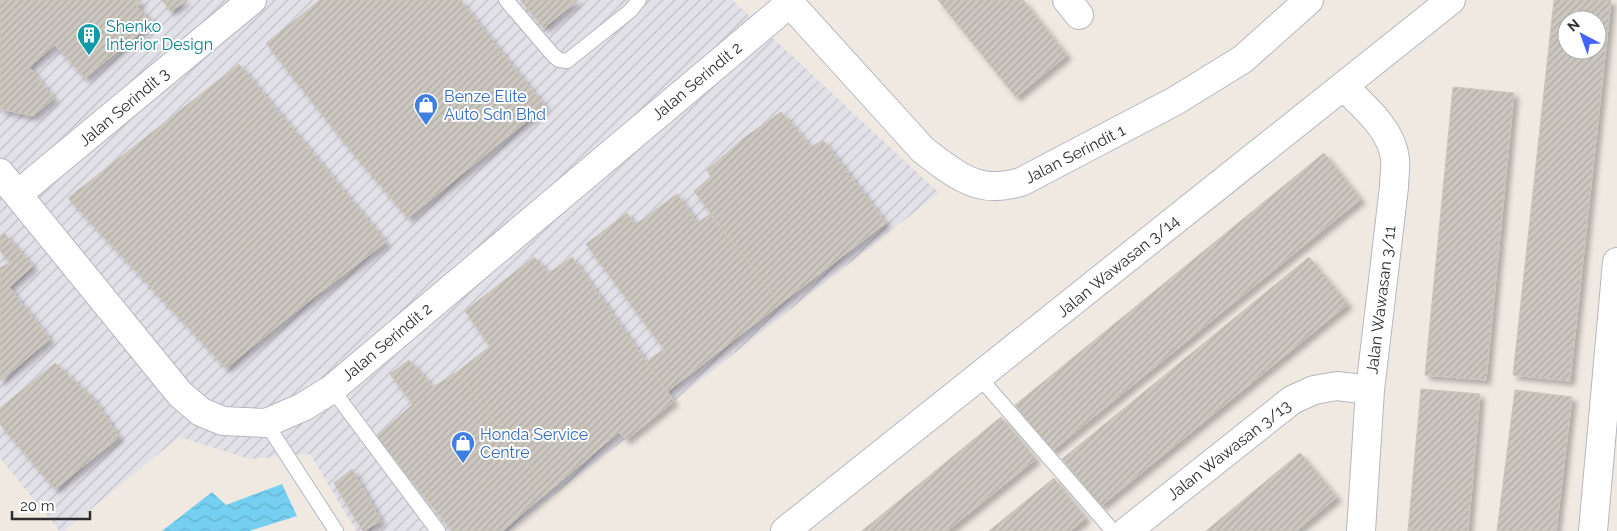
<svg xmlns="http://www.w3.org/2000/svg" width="1617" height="531" font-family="Raleway,sans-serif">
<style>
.industrial{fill:url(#industrial-furrows)}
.water{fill:url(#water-waves)}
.building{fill:url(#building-hatch);stroke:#cbc5ba;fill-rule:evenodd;filter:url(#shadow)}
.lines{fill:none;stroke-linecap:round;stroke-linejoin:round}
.service-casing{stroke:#b4b7c1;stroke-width:16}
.minor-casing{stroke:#b4b7c1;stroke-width:30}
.tertiary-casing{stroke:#b4b7c1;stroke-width:30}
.service{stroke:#fff;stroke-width:14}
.minor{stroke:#fff;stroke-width:28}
.tertiary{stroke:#fff;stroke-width:28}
.labels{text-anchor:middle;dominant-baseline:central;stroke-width:4;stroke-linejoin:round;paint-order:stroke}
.culture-label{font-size:16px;fill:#0d838f;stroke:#fff;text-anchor:start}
.street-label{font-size:16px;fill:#2e2e2e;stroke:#fff}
.shop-label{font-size:16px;fill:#366cbe;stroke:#fff;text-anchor:start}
</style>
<defs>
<pattern id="industrial-furrows" width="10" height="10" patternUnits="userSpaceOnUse" patternTransform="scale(1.25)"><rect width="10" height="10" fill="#e3e1e8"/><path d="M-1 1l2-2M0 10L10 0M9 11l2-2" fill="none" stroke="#c3c1c7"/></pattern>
<pattern id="water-waves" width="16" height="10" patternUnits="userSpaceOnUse" patternTransform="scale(1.25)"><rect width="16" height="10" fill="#75cff0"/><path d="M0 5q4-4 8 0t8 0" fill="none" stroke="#66b2ce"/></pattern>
<pattern id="building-hatch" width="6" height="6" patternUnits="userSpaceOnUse" patternTransform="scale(1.25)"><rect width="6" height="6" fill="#cbc7bf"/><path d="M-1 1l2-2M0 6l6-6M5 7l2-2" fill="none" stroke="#afaba4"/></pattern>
<filter id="shadow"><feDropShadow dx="4.5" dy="4.5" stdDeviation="2.5" flood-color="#0004"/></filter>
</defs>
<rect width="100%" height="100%" fill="#efe9e1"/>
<path class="industrial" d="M0,0H732L939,193L508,531H356L310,454L250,459L179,437L64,531H60L0,458Z"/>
<path class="water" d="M282,484L297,516L249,531H162L212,492L226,505Z"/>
<path class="building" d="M0,0H142L136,5L153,22L85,78L55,45L29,67L54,98L33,116L0,109Z
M162,0H186L171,11Z
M320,0H460L545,106L408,218L347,146L266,43Z
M520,0H578L544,28Z
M938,0H1023L1067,55L1016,97Z
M1554,0H1611L1570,381L1513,375ZM1567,20H1597V50H1567Z
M239,64L386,242L296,311L226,368L68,198Z
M1453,87L1514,93L1486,380L1425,375Z
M781,112L811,147L823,140L886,223L780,304L694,191L711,177L707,170L745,137Z
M1324,153L1361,199L1052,451L1015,405Z
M677,194L697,223L710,214L780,304L667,392L646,362L664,349L586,244L627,213L635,225Z
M4,233L33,266L9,287L50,339L0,381V268L10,262L0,251V236Z
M534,257L549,273L572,257L674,401L626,440L619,432L549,491L457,372L490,346L465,311Z
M1309,257L1348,304L1101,506L1062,459Z
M409,360L433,387L457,372L549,491L502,531H452L376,437L413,404L390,374Z
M55,363L93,398L119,437L55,489L0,424V408Z
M1421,389L1480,394L1468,531H1408Z
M1515,390L1572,397L1556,531H1497Z
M1001,417L1036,459L947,531H862Z
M1300,453L1337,497L1296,531H1206Z
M352,469L381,521L363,531L334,483Z
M1054,478L1086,518L1070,531H989Z"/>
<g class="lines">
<g class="service-casing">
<path id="service" d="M506,0L553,55L559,60L567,61L630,11L639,0
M979,377L1113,531
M332,389L438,531
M266,423L336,531"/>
</g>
<g class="minor-casing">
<path id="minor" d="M1067,0L1079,15
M1343,86C1363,106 1392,129 1395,159C1396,168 1394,178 1394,187L1370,390L1361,531
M0,173L180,394L201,412L223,421L266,423L303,407L332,389L790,3
M18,194L252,0
M785,531L1451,0
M1127,531L1292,400L1314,390L1337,386L1370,390
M1593,531L1617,262"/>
</g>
<g class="tertiary-casing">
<path id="tertiary" d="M787,0L923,150C944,166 969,188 997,186C1005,186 1013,184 1021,182L1175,101L1243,59L1309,0"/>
</g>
<use href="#service" class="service"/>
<use href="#minor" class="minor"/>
<use href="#tertiary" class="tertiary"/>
</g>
<defs>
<g id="building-pin" transform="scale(1.25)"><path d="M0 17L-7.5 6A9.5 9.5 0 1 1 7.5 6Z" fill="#0f9aa8" stroke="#fff"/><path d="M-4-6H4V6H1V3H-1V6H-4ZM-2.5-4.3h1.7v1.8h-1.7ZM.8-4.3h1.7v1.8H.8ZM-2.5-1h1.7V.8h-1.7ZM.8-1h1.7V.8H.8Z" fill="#fff"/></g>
<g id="shop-pin" transform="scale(1.25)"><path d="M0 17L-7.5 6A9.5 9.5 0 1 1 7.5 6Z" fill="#3f7fe0" stroke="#fff"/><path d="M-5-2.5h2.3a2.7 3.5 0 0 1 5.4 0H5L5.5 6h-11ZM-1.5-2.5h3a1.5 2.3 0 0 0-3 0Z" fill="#fff"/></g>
</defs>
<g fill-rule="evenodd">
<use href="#building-pin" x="89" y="35"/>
<use href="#shop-pin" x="426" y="105"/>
<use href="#shop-pin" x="463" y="443"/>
</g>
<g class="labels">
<g class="culture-label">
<text x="106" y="26">Shenko<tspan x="106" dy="18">Interior Design</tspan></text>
</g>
<g class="street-label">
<text transform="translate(697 81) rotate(-40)">Jalan Serindit 2</text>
<text transform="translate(124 107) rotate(-40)">Jalan Serindit 3</text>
<text transform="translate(1075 154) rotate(-27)">Jalan Serindit 1</text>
<text transform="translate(1118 266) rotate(-39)">Jalan Wawasan 3/14</text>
<text transform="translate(1381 300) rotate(-83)">Jalan Wawasan 3/11</text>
<text transform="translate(387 342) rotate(-40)">Jalan Serindit 2</text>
<text transform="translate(1229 450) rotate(-38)">Jalan Wawasan 3/13</text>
</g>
<g class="shop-label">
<text x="444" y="96">Benze Elite<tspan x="444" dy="18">Auto Sdn Bhd</tspan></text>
<text x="480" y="434">Honda Service<tspan x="480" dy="18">Centre</tspan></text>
</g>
</g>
<g transform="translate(1582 35) rotate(319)"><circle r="24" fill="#ffffff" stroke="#ababab"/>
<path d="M0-4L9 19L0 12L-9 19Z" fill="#4264fb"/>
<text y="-8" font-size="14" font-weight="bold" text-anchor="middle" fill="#2e2e2e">N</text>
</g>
<path d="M12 511v8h78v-8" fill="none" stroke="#2e2e2e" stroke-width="2.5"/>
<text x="20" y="511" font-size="15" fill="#2e2e2e" stroke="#ffffff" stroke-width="4" paint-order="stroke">20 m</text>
</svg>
